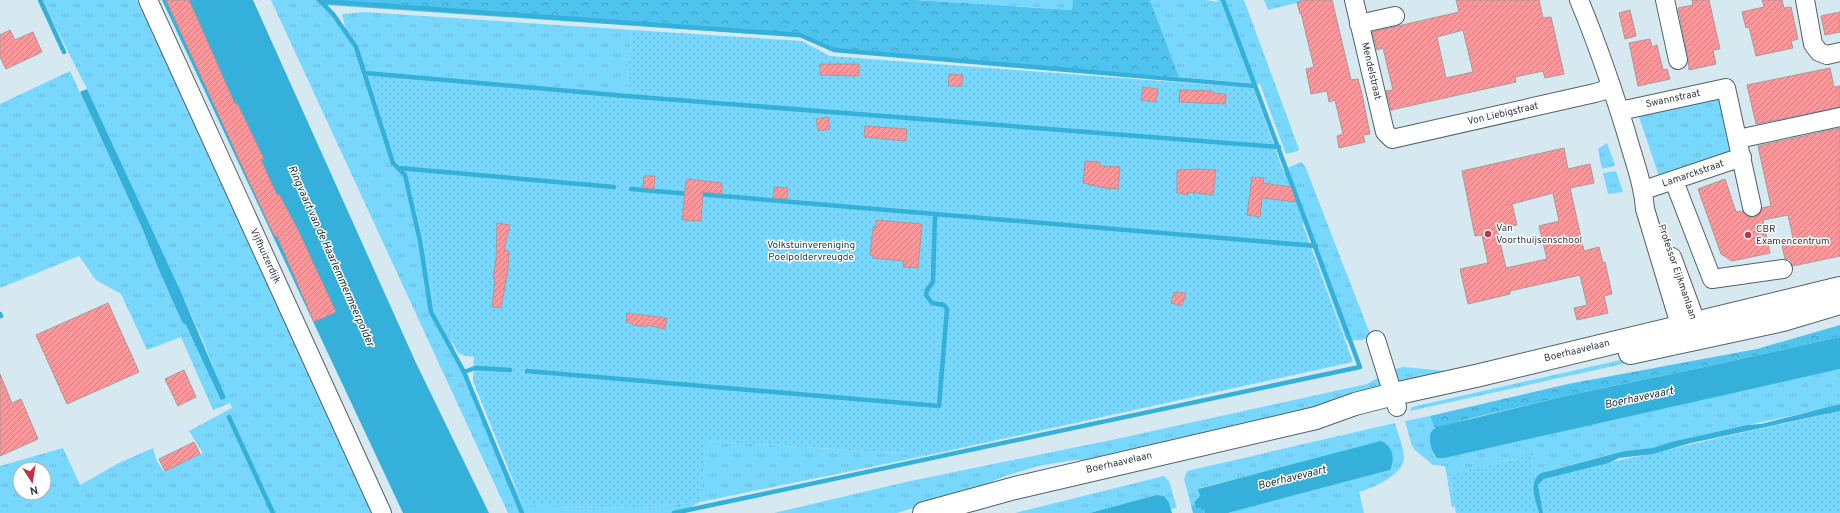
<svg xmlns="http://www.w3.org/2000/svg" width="1840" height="513" font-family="Overpass,sans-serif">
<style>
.grass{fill:url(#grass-tufts);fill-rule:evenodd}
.forest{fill:url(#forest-crowns)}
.garden{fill:url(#garden-dots)}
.water{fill:#35b0da}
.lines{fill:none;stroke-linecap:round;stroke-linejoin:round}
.stream{stroke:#35b0da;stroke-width:4.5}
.building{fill:url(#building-hatch);stroke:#ac9898;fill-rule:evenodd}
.minor-casing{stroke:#516168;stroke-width:20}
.major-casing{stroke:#516168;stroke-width:24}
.minor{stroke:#fff;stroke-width:18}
.major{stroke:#fff;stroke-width:22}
.poi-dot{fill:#c23146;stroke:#fff;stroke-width:1.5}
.labels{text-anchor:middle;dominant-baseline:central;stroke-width:3;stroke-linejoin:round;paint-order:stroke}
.street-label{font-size:10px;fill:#353d40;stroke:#fff}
.poi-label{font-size:10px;fill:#353d40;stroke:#fff;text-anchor:start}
.park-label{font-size:10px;fill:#154859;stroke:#fff}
.water-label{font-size:11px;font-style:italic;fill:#1a2e36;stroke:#fff}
</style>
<defs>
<pattern id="grass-tufts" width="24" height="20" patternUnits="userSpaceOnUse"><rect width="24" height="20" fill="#77d7fc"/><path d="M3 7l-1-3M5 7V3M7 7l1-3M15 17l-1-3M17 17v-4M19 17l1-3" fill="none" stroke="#68b9d9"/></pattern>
<pattern id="forest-crowns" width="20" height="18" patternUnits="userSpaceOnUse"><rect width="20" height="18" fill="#4dc3ee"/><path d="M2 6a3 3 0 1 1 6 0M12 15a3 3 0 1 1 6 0" fill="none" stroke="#41a0c2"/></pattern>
<pattern id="garden-dots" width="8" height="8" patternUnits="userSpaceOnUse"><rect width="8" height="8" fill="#77d7fc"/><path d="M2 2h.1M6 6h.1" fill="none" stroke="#68b9d9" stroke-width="1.8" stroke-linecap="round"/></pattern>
<pattern id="building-hatch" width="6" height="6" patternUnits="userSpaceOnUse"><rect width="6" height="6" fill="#fc979b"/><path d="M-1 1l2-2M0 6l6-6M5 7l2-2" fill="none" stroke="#cd7c80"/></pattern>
</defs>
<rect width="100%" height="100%" fill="#d6e9f1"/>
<path class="grass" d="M42,0H137L316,378L377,513H0V466L63,448L80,485L119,463L153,448L156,459L163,471L203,453L189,431L232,408L230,403L213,410L181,337L147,350L121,294L96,280L79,256L0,288V104L70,71L142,228L158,268L182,322L186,324L225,398L204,343L181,292L87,89ZM20,469H44V493H20Z
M271,0H324L347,34L342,14L364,12L632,30L626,96L368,73L387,139L398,168L410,187L423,239L436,308L449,333L459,364L523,505L638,508L700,502L705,441L929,455L700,502L680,513H508Z
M916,0H1073V10Z
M1150,0H1206L1218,2L1217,0H1244L1299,149L1298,151L1286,154L1260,84L1179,77Z
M1264,0H1304L1305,1L1268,10Z
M1715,97L1722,99L1735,149L1729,156L1660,179L1638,114Z
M1607,143L1615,165L1614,166L1602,169L1598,149Z
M1301,162L1305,166L1370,334V337L1362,340H1346L1304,223L1282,222L1284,173L1285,169Z
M1616,171L1623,192L1608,194L1603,173Z
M1656,352L1659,356L1410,411L1412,407Z
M1403,367L1447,371L1407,388L1396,381L1392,370Z
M1840,369V404C1778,421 1715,429 1654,448C1644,451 1633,449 1623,451C1606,455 1590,460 1573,464C1561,468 1546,469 1536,477L1531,455L1449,474L1456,513L1455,507H1452C1449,493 1448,480 1445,466L1433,465L1415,450L1412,446L1405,421L1430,416L1435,429L1432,431L1433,455L1437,458Z
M1383,375L1380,394L1089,460H1074L1038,466L1005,476L974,489L897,513H774L906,482L1121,438L1367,384Z
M1395,423C1398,434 1403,445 1404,457C1405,474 1373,488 1359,492L1364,513H1228L1390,470L1283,467L1199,488L1201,496L1194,502L1195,505H1191L1184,479L1187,471Z
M1164,476L1169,481L1177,508L1171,509L1169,503L1156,495L1090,513H1015Z"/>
<path class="forest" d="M324,0H916L1072,10L1073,0H1150L1179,77L836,51L811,38L327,5Z
M1840,325V337L1714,365L1561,397L1472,418L1435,429L1430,416L1568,384L1757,349Z
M1191,505H1195L1196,508H1203L1205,513H1193Z"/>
<path class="garden" d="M632,30L802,41L830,56L1253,88L1353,362L929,455L706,441L700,502L638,508L523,505L473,381L474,357L465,356L458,353L436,308L423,239L410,187L398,168L387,139L368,73L626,96Z
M1840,411V513H1543L1538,485L1544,479L1609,463C1625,458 1642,456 1659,452C1719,437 1780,425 1840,411Z
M1531,455L1536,477L1533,484L1539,513H1456L1449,474Z"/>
<path class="water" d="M162,0H253L416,363L489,513H403Z
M87,89L181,292L226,398L221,400L186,325L182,322L158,268L142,228L80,92Z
M1840,337V369L1444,458H1437C1432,454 1427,437 1432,431C1432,430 1437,427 1438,427L1561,397L1714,365Z
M1840,404V411L1691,443L1653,454L1619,458L1609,463L1544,479L1538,485L1543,513H1539C1536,500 1527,482 1541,473L1624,451L1653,448L1671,442L1747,425L1761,424Z
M1381,441C1394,447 1395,459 1390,470L1228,513H1205L1203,508H1196L1194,502L1200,496L1198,489Z
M1156,495L1164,496L1169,503L1172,513H1090Z"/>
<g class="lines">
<path class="stream" d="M40,0L64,52
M319,0L333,14L356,47L393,163L405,175L420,241L431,312L464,372L522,513
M320,1L800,35L834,50L1255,86
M365,73L626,96L1279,147
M398,168L614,187
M631,189L690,194
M698,194L1316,246
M0,314L1,316
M527,371L939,406L947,309L944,305L932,303L926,295L927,290L933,282L935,214
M464,372L475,368L510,370
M229,417L273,513
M674,513L1360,367L1223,0"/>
</g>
<path class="building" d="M166,0H189L235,104L237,103L264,159L261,160L277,195L279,194L298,230L336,312L314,322L277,236L275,237L260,205Z
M1305,0H1332L1351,80L1358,79L1362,94L1370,134L1363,135L1365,142L1339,148L1337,136L1343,134L1335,100L1329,102L1327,91L1311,94L1306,69L1314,67L1301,13L1300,14L1297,2Z
M1456,0H1539L1543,18L1551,17L1564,74L1545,78L1543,71L1515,77L1516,82L1391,110L1386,91L1393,90L1383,48L1377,50L1372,32L1459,12ZM1463,30L1473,72L1446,78L1437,37Z
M1692,0H1709L1720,49L1713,50L1716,64L1689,70L1688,58L1678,8L1693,5Z
M1762,0H1782L1784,8L1791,7L1798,39L1791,41L1793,48L1756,56L1749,27L1746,28L1742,12L1764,7Z
M1630,10L1636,36L1625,39L1619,13Z
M1840,12V32L1825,35L1821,16Z
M10,30L15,40L33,32L42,52L6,69L0,57V35Z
M1650,39L1652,47L1657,45L1663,70L1667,69L1670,79L1638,86L1629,43Z
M820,64H859V76L820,75Z
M1830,68L1834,87L1840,86V107L1756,124L1747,85Z
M949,74L963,75L962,86H948Z
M1143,87L1158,89L1156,102L1141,100Z
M1180,90L1213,91V93L1226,94L1225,104L1179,102Z
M828,117L830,129L818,131L816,119Z
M865,126L907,129L906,141L864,137Z
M1840,128V256L1793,266L1790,259H1785L1781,241L1793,238L1788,215L1763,220L1770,253L1732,261L1721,254L1698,189L1725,179L1736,212L1743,211L1748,217H1755L1759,214L1762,208L1771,206L1758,146Z
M1564,148L1568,169L1590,164L1594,183L1570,188L1584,251L1599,247L1603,263L1605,262L1612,294L1604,296L1608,313L1577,320L1574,308L1587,305L1580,275L1510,291V294L1468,304L1460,269L1488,263L1482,235L1475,236L1462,171ZM1553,193L1559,221L1539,226L1547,259L1506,268L1497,229L1517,225L1512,204Z
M1085,161L1100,162V166L1120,167L1118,189L1110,188L1109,189L1083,183Z
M1199,169L1216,170L1213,195L1188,192V195L1177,193V170Z
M644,176H655L654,189L643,188Z
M1252,177L1264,178L1263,183L1291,187L1296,202L1262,198L1260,217L1247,215Z
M688,179L722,183V194L703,192L701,221L682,220L686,180Z
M774,187L788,188L787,199L773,198Z
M876,220L922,224L918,268L903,267L904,261L873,258V255H870L873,227L876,228Z
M497,223L510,225L504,250L509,251L508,269L501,308L492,307L495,278H493L496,259Z
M1174,292L1186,293L1182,306L1171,303Z
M108,303L139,372L67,404L36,335Z
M627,313L667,318L665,329L646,325V327L632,325V323L626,322Z
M184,370L196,397L178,406L165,379Z
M0,374L12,403L21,399L38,439L0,456Z
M194,442L200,454L165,471L159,459Z"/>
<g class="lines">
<g class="minor-casing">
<path id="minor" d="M148,0L382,513
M1354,0L1385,132L1392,139L1595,93L1612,88
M1579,0C1597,43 1612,87 1626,132C1633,158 1643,182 1645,209L1680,325L1689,336
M1665,0L1678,60
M1805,0L1813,44L1819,52L1827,55L1840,52
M1359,24L1395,16
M1620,111L1726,88L1752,207
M1738,139L1840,117
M1674,181L1712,279L1783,269
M1644,190L1742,157
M1672,257L1696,322L1693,337
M1376,340L1397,407"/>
</g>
<g class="major-casing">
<path id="major" d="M1630,353L1783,320L1840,303
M924,513L1015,488L1316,418L1355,404L1394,394L1480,375L1840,288"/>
</g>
<use href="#minor" class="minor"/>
<use href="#major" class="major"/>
</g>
<g class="poi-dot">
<circle cx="1488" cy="234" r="4"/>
<circle cx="1748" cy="235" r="4"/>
</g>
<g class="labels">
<g class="street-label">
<text transform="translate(1371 71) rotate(77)">Mendelstraat</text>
<text transform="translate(1673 99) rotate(-12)">Swannstraat</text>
<text transform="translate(1503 114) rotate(-13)">Von Liebigstraat</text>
<text transform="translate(1693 174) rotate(-19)">Lamarckstraat</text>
<text transform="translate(265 256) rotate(65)">Vijfhuizerdijk</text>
<text transform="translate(1677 272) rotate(71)">Professor Eijkmanlaan</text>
<text transform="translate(1577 351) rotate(-14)">Boerhaavelaan</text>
<text transform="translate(1119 463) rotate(-13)">Boerhaavelaan</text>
</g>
<g class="poi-label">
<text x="1496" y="228">Van<tspan x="1496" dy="12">Voorthuijsenschool</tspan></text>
<text x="1756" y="229">CBR<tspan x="1756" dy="12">Examencentrum</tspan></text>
</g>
<g class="park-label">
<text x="811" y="245">Volkstuinvereniging<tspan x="811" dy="12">Poelpoldervreugde</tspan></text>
</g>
<g class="water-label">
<text transform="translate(331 256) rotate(66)">Ringvaart van de Haarlemmermeerpolder</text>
<text transform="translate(1639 398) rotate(-12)">Boerhavevaart</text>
<text transform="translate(1292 478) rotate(-14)">Boerhavevaart</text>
</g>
</g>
<g transform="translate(32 481) rotate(168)"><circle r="19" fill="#ffffff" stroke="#aeb1b3"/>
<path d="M0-3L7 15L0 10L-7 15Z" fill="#c23146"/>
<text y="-6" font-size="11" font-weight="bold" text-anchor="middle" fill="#353d40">N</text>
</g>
</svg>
